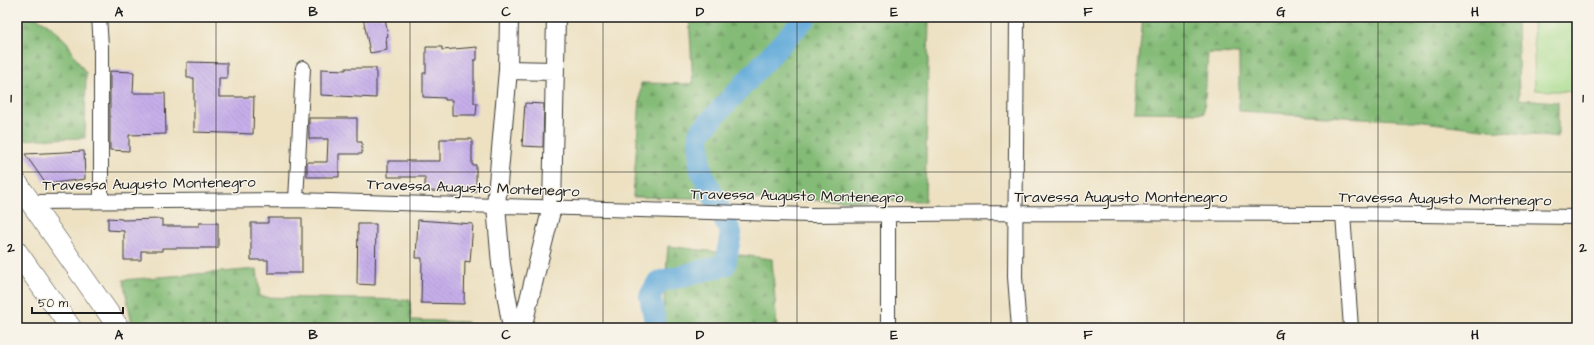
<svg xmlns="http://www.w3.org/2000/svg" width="1594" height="345" font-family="'Architects Daughter',sans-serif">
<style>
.forest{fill:url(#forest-firs);stroke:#506c4a}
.pitch{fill:#a6db8b;stroke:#617c54}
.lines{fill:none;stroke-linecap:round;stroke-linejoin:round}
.river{stroke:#63abda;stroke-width:22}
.building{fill:url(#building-back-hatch)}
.minor-casing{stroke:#3b3a35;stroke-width:16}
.major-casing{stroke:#3b3a35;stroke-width:20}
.highway-casing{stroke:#3b3a35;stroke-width:22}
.path{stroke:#3b3a35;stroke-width:2;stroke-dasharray:1 3;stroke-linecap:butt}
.minor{stroke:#fff;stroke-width:14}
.major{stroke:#fff;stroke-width:18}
.highway{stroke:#fff;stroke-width:21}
.grid{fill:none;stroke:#1c1c1c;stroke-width:1;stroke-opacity:0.55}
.labels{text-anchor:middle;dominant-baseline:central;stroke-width:3;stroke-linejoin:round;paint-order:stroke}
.street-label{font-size:15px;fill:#1c1c1c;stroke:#f7f3e8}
.neatline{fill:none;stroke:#1c1c1c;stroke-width:1.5}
.grid-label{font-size:13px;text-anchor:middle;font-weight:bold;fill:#1c1c1c}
</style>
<defs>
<pattern id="forest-firs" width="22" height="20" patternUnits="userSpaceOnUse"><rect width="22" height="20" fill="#84bb77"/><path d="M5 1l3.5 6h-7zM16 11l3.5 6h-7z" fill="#71a066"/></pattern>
<pattern id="building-back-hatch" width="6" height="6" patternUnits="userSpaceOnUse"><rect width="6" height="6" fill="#c6afea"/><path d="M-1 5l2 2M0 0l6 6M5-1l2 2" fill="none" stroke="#aa96c8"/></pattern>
</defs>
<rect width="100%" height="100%" fill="#f7f3e8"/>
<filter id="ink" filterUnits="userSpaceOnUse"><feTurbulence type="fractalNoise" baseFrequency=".025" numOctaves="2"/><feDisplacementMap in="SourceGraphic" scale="8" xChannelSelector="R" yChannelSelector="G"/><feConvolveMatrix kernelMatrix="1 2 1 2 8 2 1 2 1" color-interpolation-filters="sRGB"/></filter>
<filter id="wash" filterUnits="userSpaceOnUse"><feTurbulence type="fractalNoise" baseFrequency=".012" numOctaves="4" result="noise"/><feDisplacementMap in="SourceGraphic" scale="16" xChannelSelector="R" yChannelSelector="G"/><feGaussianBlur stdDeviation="0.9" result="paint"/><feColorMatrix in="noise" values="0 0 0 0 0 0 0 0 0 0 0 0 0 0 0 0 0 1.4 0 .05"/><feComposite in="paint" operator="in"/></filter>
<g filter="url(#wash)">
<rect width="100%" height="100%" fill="#ede1c2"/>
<path class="forest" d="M17,17H35L48,24L67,42L75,57L86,73L85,138L17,140Z
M689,17H929L925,202L633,197L641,83L693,84Z
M1143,17H1517L1519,99L1558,102V138L1415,121L1239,111V54L1208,53L1204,113L1134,112Z
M668,246L772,259L777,328H662Z
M257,269L260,297L410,300L411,320L467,322V328H133L123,280Z
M895,327L992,328H895Z"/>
<path class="pitch" d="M119,17H297V18H119Z
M1533,17H1577V92L1535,90Z"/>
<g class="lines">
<path class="river" d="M651,328L655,322L650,296L658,282L725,265L731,233L700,168L699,133L806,17"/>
</g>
<g id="blocks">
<path class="building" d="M363,17H385L388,36L386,37L387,50L370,53Z
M426,47H442V50L477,47V60H474V103H477L476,115H452V100H445V98L423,97V73H426Z
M187,62L227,63V78H219V97H254L253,134L194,132V78H187Z
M346,68H376V98L321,95V69L346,70Z
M110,71L134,72L133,93H165L166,134L129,135V151L110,150Z
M525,103L544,104L543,147L522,146Z
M309,118H357V142H362V154H339V177H307V162H327L328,139H309Z
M440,139H472V165H476V192L425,191V177H388V161H440Z
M84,151L85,179L46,184L25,154Z
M108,218L122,219V220L162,219V226H199V223H218V248H162V251H141V260H124V231L108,230Z
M268,218H302V273H268V260H251V223H268Z
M418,220L473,224L470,262L465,261L464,304L421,303L422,258H416Z
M358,224H376L375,285L357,284Z"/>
</g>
</g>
<g filter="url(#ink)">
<use href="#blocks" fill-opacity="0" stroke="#3b3a35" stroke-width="1"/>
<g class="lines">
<g class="minor-casing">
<path id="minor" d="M99,17L101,46V201
M1017,17L1015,277L1019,328
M296,200L303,68
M24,201L31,202L296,200L810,215L1015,213L1343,214L1577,217
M1343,214L1351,328
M888,328V215"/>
</g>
<g class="major-casing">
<path id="major" d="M509,17L508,70L496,206L501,264L512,328
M508,70L555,71
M522,328L552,207L556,17"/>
</g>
<g class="highway-casing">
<path id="highway" d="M17,183L119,328
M17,252L71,328"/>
</g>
<path class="path" d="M66,186H89"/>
<use href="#minor" class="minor"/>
<use href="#major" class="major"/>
<use href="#highway" class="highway"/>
</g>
</g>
<path class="grid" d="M216,17V328M410,17V328M603,17V328M797,17V328M991,17V328M1184,17V328M1378,17V328M17,172H1577"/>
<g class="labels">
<g class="street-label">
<text transform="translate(149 184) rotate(-1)">Travessa Augusto Montenegro</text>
<text transform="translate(473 188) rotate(2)">Travessa Augusto Montenegro</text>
<text transform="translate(797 196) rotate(1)">Travessa Augusto Montenegro</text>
<text x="1121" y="197">Travessa Augusto Montenegro</text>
<text transform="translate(1445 199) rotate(1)">Travessa Augusto Montenegro</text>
</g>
</g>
<rect width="1594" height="345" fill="none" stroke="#f7f3e8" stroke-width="44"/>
<path d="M32 307v6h91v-6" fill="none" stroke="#1c1c1c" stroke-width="2"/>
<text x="38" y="307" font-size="12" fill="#1c1c1c" stroke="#f7f3e8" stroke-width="3" paint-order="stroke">50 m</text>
<rect x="22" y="22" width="1550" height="301" class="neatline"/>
<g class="grid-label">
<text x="119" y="16">A</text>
<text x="313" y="16">B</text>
<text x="506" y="16">C</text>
<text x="700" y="16">D</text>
<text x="894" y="16">E</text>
<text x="1088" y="16">F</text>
<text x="1281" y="16">G</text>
<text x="1475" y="16">H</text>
<text x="11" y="102">1</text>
<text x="1583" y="102">1</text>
<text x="11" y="252">2</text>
<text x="1583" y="252">2</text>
<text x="119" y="339">A</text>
<text x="313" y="339">B</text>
<text x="506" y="339">C</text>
<text x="700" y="339">D</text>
<text x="894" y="339">E</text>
<text x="1088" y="339">F</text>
<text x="1281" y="339">G</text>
<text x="1475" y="339">H</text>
</g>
</svg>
